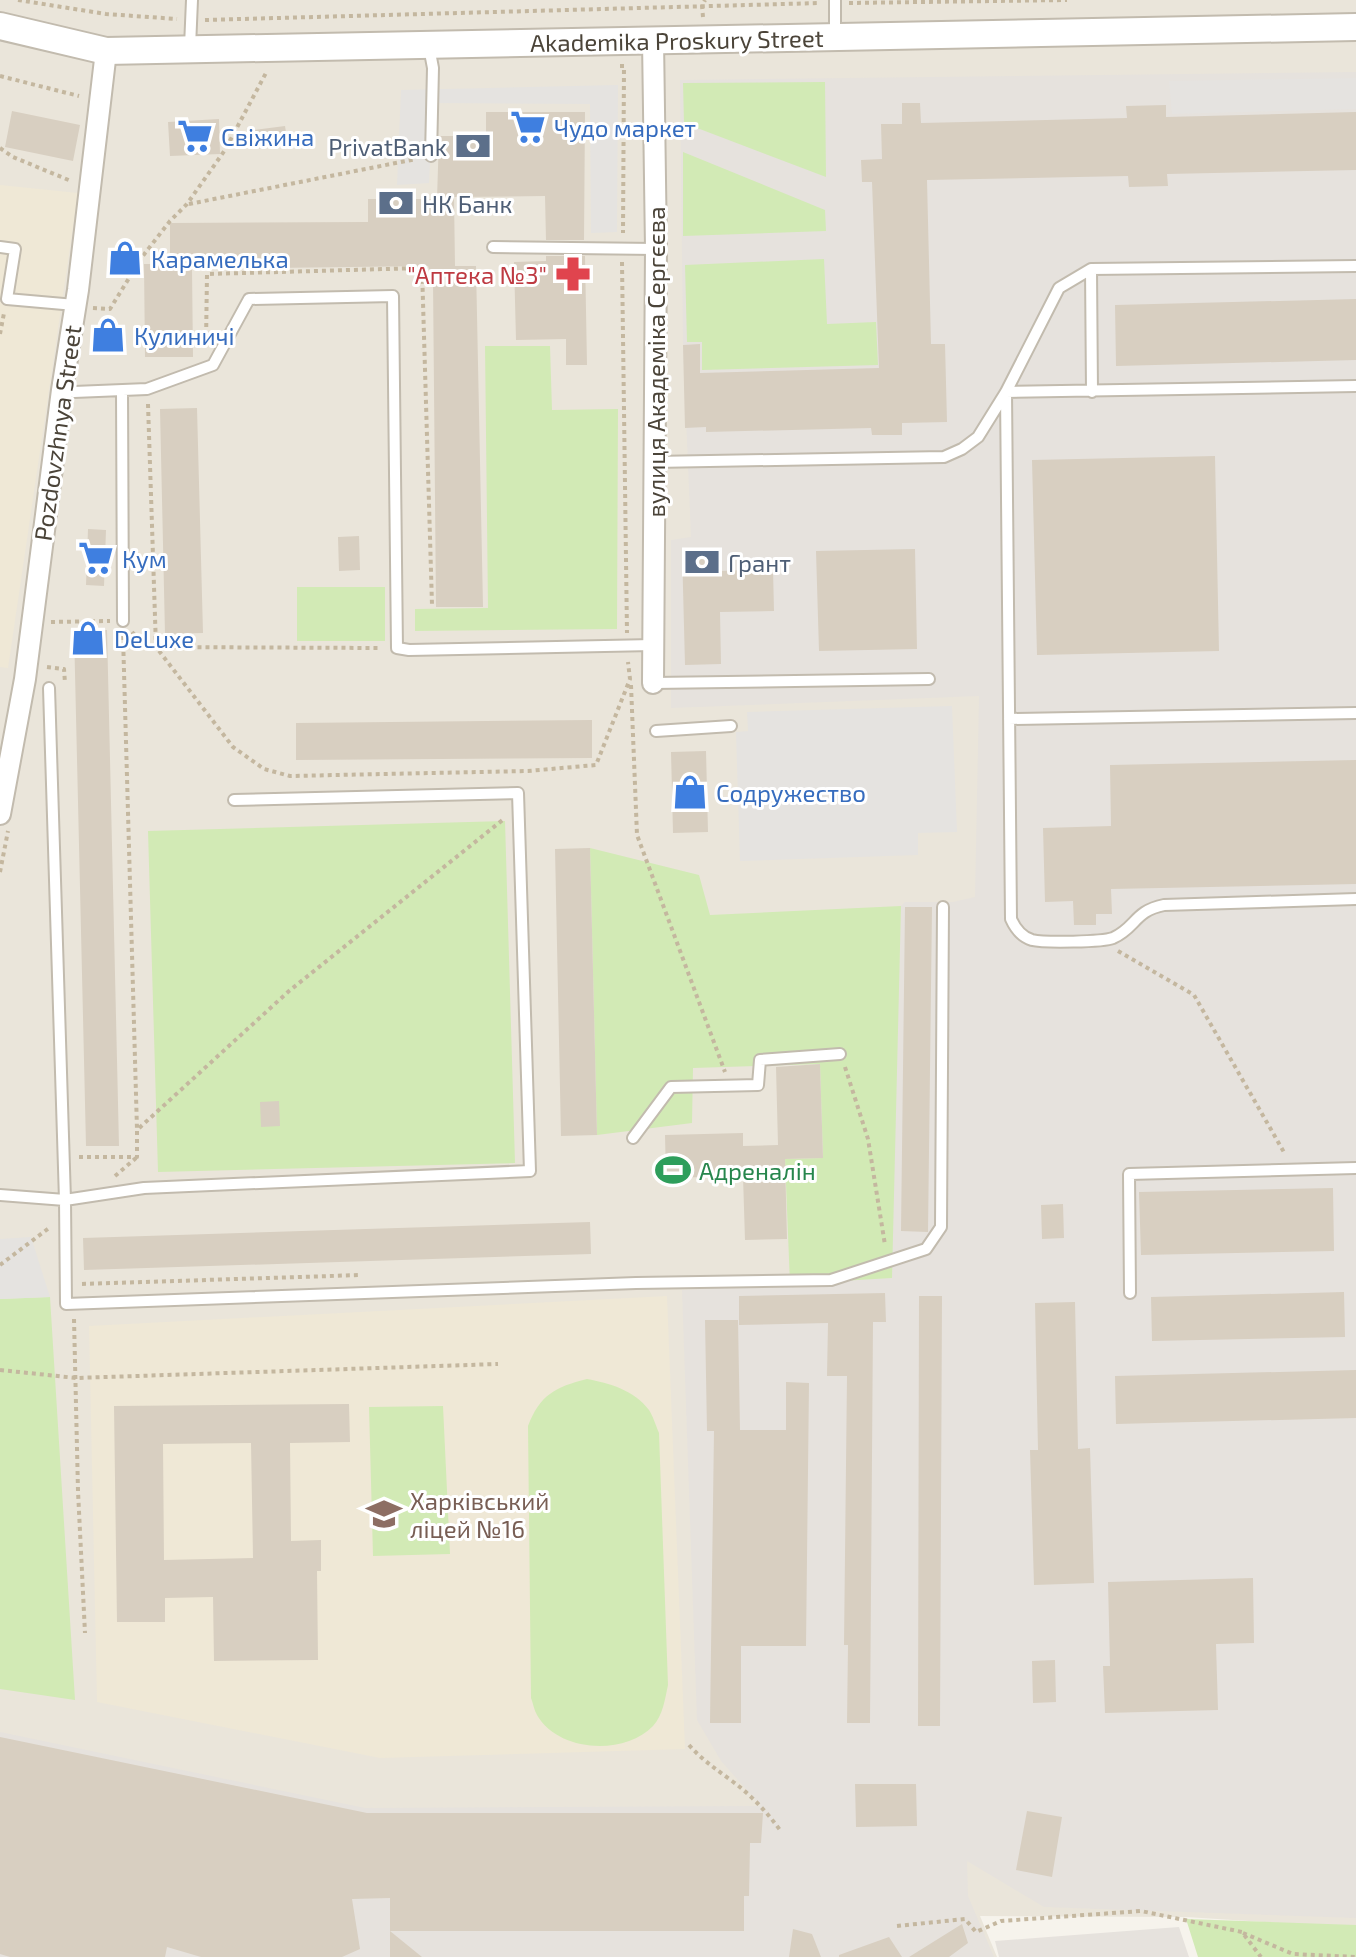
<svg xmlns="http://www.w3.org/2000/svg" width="1356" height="1957" font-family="'Exo 2',sans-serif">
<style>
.residential{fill:#eae5da}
.industrial{fill:#e6e2dd}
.education{fill:#efe8d6}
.green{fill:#d2eab5}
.parking{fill:#e5e3e0}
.building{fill:#d8cfc1;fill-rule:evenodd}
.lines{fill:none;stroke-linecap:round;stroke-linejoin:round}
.service-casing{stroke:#c2bbae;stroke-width:14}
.minor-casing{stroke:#c2bbae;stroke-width:24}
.tertiary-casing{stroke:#c2bbae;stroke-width:30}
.path{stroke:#c4b79f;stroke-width:4;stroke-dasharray:4 4;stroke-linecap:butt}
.service{stroke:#fff;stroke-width:10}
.minor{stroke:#fff;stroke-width:20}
.tertiary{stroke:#fff;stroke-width:26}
.labels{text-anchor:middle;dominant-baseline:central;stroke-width:6;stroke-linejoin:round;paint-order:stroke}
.street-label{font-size:24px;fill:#4b4439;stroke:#fff}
.shop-label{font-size:24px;fill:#366cbe;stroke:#fff;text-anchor:start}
.service-label{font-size:24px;fill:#4e5e75;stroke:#fff;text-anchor:start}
.health-label{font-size:24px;fill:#be3a42;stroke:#fff;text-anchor:end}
.leisure-label{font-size:24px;fill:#27864d;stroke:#fff;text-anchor:start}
.education-label{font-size:24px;fill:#785e54;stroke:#fff;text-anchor:start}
</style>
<rect width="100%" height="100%" fill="#f6f3ec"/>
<path class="residential" d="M0,0H1356V1928L1186,1917L980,1916L997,1957H0Z"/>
<path class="industrial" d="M1356,72V1918L1044,1907L967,1861L968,1896L994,1957H0V1732L365,1808L761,1806L721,1761L697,1720L682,1290L892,1278L891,1239L901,906L905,902H953L975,897L979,696L671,708V540L691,537L683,345L680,80Z
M1179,1927L1189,1957H999L995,1941Z"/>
<path class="education" d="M0,185L78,193L8,668L0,667Z
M667,1296L685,1749L380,1758L97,1702L89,1326Z"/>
<path class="green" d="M825,82L826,177L684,123L683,83Z
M683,152L825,210L826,231L683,236Z
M824,259L827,324L876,322L878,365L702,370V342H687L685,265Z
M485,346H550L552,410L618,409L617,629L415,631V609L488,608Z
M297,587H385V641H297Z
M505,821L515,1163L158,1172L148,831Z
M590,848L699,875L710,915L901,906L892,1278L790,1284L785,1159L823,1158L820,1064L693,1068L692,1123L597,1135Z
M50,1297L75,1700L0,1689V1299Z
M587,1379C609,1383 634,1390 649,1410C653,1416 656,1426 659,1433L668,1685C665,1699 663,1715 653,1726C624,1756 558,1752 537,1715C534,1710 533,1703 531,1698L528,1426C540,1395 555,1387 587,1379Z
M443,1406L450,1554L373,1556L369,1407Z
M1186,1919L1356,1925V1957H1198Z"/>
<path class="parking" d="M1356,78V109L1172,114L1169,81Z
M618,85L617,232L591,233L590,104L433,103L429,183L397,185L401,90Z
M952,706L957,832L918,833V855L740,861L736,732L748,731L747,712Z
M31,1237L50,1297L0,1299V1239Z"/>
<path class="building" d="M902,103H920L921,123L1127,118L1126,106L1166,105V117L1356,112V170L1167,174L1168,186L1129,187L1128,176L927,180L931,344H945L947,422L902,423V435H872L871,428L706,432V427L685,428L683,345L700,344V373L879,368L872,182H862L861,160L882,159L881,124H902Z
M12,111L80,125L73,161L5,147Z
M486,112H585L584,240H546L545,196L454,197L455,266H476L483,607H436L433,280L428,266L192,269L193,357H145L144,264H170V223L368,222V199H437L439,136H486Z
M219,119L220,154L170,156L168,122Z
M285,126L288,145L255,149L253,130Z
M546,256H585L587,365H566V339L516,340L514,262L546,261Z
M1356,299V360L1116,366L1115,305Z
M197,408L203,633L165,634L160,409Z
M1215,456L1219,651L1037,655L1032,460Z
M88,529L106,530L104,586L86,585Z
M359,536L360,570L339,571L338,537Z
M718,548L719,571L773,569L774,611L720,612L721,664L685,665L682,549Z
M915,549L917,649L819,651L816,551Z
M74,630H107L119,1146H86Z
M592,720V758L296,760V723Z
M706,751L708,832L673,833L671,752Z
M1356,760V884L1111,889L1112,914H1096V925H1074L1073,901L1045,902L1043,828L1111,826L1110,765Z
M590,848L597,1135L561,1136L555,849Z
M905,907H932L928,1232L901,1231Z
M820,1064L823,1158L785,1159L787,1239L745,1240L743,1176L666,1178L665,1135L743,1133V1146L778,1145L776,1067Z
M279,1101L280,1126L261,1127L260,1102Z
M1333,1188L1334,1251L1141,1255L1139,1192Z
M1063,1204L1064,1238L1042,1239L1041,1205Z
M590,1222L591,1254L84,1270L83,1238Z
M1344,1292L1345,1337L1152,1341L1151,1297Z
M885,1293L886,1322H873L870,1723H847L848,1645H844L847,1376H827L828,1323L739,1325V1296Z
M919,1296H942L940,1726H918Z
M1075,1302L1078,1449L1090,1448L1094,1583L1034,1585L1030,1450H1038L1035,1303Z
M705,1320H738L740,1430H786V1382L809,1383L806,1646H741V1723H710L714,1431H707Z
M1356,1370V1418L1116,1424L1115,1376Z
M349,1404L350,1442L290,1443L291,1541L321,1540V1571H317L318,1660L214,1661L213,1597L165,1598V1622H117L114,1406ZM251,1443L253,1558L164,1560L163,1444Z
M1253,1578L1254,1643L1216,1644L1218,1710L1105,1713L1103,1666H1110L1108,1582Z
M1055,1660L1056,1702L1033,1703L1032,1661Z
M0,1737L367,1813H763L761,1843H750L749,1896H744V1931H390L422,1957H390V1898L352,1899L360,1949L342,1957H201L167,1947L165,1957H10L0,1954Z
M855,1784H916L917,1826L856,1827Z
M1027,1811L1062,1817L1052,1877L1016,1870Z
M962,1924L968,1943L949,1957H909Z
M793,1929L812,1934L821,1957H789Z
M889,1937L902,1957H839V1955Z"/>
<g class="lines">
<g class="service-casing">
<path id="service" d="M835,35V0
M190,47L192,0
M429,47L433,68L431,156
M0,247L15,249L7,299L75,305
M493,247L656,249
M1091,269L1092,392
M1356,386L1006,392L1011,919C1015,928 1022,937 1032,940C1044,943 1103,942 1113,938C1136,928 1134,911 1164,905L1356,899
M62,390L74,392L147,389L213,365L249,299L393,296L397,648L409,650L653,645
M122,391L123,621
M654,462L944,457L962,449L978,437L1006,392L1059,288L1091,269L1356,266
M653,683L929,679
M49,688L65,1200L144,1188L530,1171L518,793L234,800
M1009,719L1356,713
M656,731L731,726
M633,1138L671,1087L758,1085L760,1060L840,1054
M0,1195L65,1200L66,1304L636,1283L831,1280L926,1249L941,1227L943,907
M1130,1293L1129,1174L1356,1168"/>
</g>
<g class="minor-casing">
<path id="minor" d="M653,683L656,249L653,40
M0,814L25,679L62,390L78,290L106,51"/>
</g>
<g class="tertiary-casing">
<path id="tertiary" d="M0,26L106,51L1356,27"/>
</g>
<path class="path" d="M18,0L106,14L177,19
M849,3L1067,0
M703,17L702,6L705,0
M205,20L820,3
M620,66H624L623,233
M0,76L79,96
M0,148L13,157L71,181
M189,204L416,159
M622,262L627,633
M93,308L110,309L142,257L170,221L187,204L225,150L267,71
M0,334L4,313
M206,343L207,274L422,268L432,605
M148,404L156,647L233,747L264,769L290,776L528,771L596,765L630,679L628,662
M51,622L110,621
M132,632L146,647L381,648
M123,636L137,1130
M47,667L64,669L65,683
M631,685L637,835L725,1072
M0,872L8,831
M1118,951L1194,995L1285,1154
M845,1067L868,1139L885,1245
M79,1157H137V1130L289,991L505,818
M115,1176L136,1158
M0,1265L49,1228
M82,1284L361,1275
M74,1319L78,1491L85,1633
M0,1370L76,1378L498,1364
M689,1745C702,1760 716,1769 732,1781C751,1795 766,1811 780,1830
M897,1926L965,1919L976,1932L1001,1921L1141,1911L1242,1932L1261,1957
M1243,1933L1293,1954L1356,1957"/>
<use href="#service" class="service"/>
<use href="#minor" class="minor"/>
<use href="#tertiary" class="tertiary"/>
</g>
<defs>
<g id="supermarket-bare" transform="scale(2.76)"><path d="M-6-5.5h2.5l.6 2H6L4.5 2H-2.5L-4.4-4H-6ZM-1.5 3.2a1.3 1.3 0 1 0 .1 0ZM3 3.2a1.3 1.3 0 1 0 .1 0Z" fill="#3f7fe0" stroke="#fff" stroke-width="2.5" paint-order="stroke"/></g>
<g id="bank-bare" transform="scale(2.76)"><path d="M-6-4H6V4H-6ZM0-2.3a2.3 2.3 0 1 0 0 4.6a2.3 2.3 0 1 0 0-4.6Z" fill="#5c6f8a" stroke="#fff" stroke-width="2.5" paint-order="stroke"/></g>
<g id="shop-bare" transform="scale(2.76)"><path d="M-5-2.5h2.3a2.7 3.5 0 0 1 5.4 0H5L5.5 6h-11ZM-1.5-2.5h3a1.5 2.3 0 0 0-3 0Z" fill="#3f7fe0" stroke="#fff" stroke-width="2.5" paint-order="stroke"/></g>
<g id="pharmacy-bare" transform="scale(2.76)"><path d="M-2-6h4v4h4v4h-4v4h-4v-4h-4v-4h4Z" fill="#e0444e" stroke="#fff" stroke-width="2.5" paint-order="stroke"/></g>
<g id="stadium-bare" transform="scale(2.76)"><path d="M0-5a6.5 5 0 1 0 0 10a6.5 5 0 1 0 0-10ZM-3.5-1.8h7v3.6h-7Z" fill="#2e9e5b" stroke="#fff" stroke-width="2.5" paint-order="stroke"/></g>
<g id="school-bare" transform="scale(2.76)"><path d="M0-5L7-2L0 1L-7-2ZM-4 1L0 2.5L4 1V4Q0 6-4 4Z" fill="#8d6e63" stroke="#fff" stroke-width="2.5" paint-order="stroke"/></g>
</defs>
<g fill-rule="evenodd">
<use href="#supermarket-bare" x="528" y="127"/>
<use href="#supermarket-bare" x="195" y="136"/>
<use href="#bank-bare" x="473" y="146"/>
<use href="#bank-bare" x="396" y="203"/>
<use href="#shop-bare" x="125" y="258"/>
<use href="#pharmacy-bare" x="573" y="274"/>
<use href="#shop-bare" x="108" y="335"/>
<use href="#supermarket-bare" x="96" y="558"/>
<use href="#bank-bare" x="702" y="562"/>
<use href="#shop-bare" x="88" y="638"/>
<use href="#shop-bare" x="690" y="792"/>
<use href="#stadium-bare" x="673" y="1170"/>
<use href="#school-bare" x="384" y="1514"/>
</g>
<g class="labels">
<g class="street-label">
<text transform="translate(677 40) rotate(-1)">Akademika Proskury Street</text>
<text transform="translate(655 362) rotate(-90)">вулиця Академіка Сергєєва</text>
<text transform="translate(57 433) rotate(-82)">Pozdovzhnya Street</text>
</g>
<g class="shop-label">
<text x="554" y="127">Чудо маркет</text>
<text x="221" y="136">Свіжина</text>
<text x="151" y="258">Карамелька</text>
<text x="134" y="335">Кулиничі</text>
<text x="122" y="558">Кум</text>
<text x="114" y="638">DeLuxe</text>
<text x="716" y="792">Содружество</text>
</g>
<g class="service-label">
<text x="447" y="146" text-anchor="end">PrivatBank</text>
<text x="422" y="203">НК Банк</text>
<text x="728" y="562">Грант</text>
</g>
<g class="health-label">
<text x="547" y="274">"Аптека №3"</text>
</g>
<g class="leisure-label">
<text x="699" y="1170">Адреналін</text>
</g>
<g class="education-label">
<text x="410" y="1500">Харківський<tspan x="410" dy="28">ліцей №16</tspan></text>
</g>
</g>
</svg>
